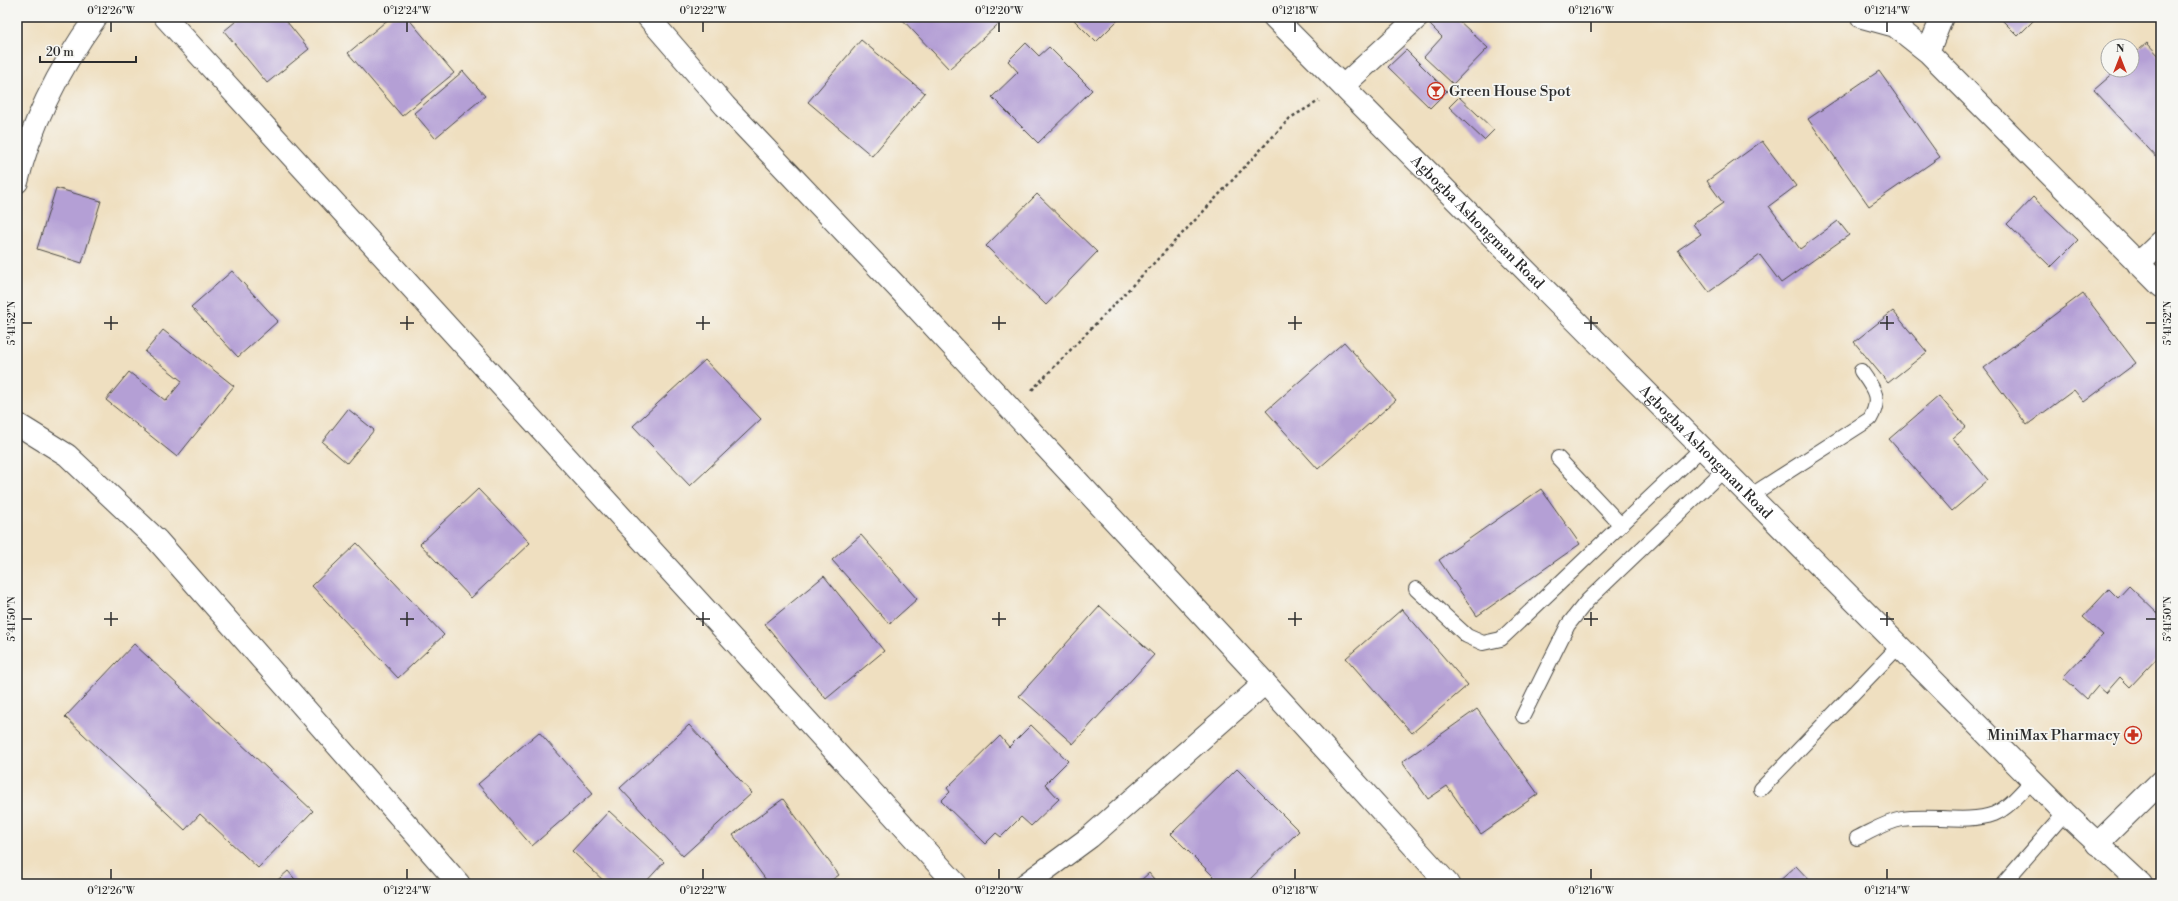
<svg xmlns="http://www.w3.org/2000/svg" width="2178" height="901" font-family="'Libre Bodoni',serif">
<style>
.building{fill:#b49fd5}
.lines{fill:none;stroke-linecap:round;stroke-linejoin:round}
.service-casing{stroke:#484641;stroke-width:16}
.minor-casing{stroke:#484641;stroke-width:24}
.tertiary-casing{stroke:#484641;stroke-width:24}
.path{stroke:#484641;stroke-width:2.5;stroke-dasharray:3 3;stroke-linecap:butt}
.service{stroke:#fff;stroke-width:14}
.minor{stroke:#fff;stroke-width:22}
.tertiary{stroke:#fff;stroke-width:22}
.ticks{fill:none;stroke:#2b2b2b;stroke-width:1.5}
.labels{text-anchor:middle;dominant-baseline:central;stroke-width:3.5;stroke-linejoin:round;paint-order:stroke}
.poi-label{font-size:15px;fill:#2b2b2b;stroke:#f6f6f2;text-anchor:start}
.street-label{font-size:15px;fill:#2b2b2b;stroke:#f6f6f2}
.neatline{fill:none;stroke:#2b2b2b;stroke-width:1.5}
.ticks-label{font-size:10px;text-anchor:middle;fill:#2b2b2b}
</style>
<rect width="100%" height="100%" fill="#f6f6f2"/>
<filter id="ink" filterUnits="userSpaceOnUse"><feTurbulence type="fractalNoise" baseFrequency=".025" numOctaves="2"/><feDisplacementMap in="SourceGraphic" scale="8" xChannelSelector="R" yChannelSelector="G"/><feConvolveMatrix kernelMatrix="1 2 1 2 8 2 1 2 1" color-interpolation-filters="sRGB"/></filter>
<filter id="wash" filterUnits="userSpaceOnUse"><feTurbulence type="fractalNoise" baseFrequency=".012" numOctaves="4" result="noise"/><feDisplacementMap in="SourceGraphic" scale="16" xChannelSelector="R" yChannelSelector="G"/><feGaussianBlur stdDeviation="0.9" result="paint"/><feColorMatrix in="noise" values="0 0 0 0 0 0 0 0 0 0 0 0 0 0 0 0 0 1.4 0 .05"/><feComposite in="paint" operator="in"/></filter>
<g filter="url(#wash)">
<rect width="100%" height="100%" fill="#efdfc0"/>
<g id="blocks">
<path class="building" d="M241,17H283L309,49L267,83L224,31Z
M391,17H407L454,73L402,116L348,53Z
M900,17H1006L949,69Z
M1071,17H1121L1096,42Z
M1438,17H1455L1488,48L1453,84L1424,57L1442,37L1430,25Z
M1999,17H2037L2018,36Z
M861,40L925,93L872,156L808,102Z
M1026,43L1039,56L1049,47L1092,90L1038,143L992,97L1018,72L1008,61Z
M2147,43L2161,58V162L2094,90L2117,70H2132V56Z
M1406,50L1447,91L1430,108L1388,67Z
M463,71L485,96L435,138L414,113Z
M1879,71L1940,157L1869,206L1808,119Z
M1459,97L1494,130L1484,140L1449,107Z
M1762,141L1796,186L1769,206L1800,249L1838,221L1849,235L1781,283L1760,255L1709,292L1678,250L1701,234L1693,224L1723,203L1707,181Z
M56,188L101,201L82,263L37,249Z
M1037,194L1097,252L1046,305L986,246Z
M2033,197L2078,240L2051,267L2007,224Z
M232,271L278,321L238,357L191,307Z
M2083,293L2136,363L2084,402L2074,390L2027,425L1984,368Z
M1893,311L1927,352L1888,383L1854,342Z
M163,330L234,386L177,457L106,400L129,372L166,401L182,381L145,352Z
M1344,342L1396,400L1318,469L1266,411Z
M705,360L761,419L690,486L633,426Z
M1939,396L1966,427L1953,438L1988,480L1952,511L1889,439Z
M348,409L374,430L347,463L322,442Z
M478,489L530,543L471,598L420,544Z
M1541,489L1580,544L1477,616L1439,560Z
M861,535L917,599L889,624L832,560Z
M357,543L444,635L398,678L312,586Z
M824,576L884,651L826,699L765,624Z
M2129,586L2161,617V654L2130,687L2120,677L2106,693L2098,686L2087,699L2063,677L2103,635L2083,617L2109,589L2118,598Z
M1100,606L1154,655L1073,744L1019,696Z
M1402,609L1468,685L1412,733L1346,658Z
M134,644L313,811L258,868L200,814L185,830L65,717Z
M1477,709L1538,794L1481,834L1447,786L1428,799L1402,762Z
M689,725L752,793L683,856L620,788Z
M1031,725L1068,761L1045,784L1059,799L1031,826L1021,817L1001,837L996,833L985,844L941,801L950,792L947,788L1000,736L1009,747Z
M539,732L593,793L532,846L478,784Z
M1237,769L1299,831L1245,884H1221L1171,834Z
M783,799L839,875L826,884H769L733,835Z
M609,811L664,862L644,884H607L572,851Z
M1796,866L1813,884H1776Z
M288,871L299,884H273Z
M1149,873L1158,884H1143L1140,881Z"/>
</g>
</g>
<g filter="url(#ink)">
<use href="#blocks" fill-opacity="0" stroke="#484641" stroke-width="1"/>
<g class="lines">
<g class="service-casing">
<path id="service" d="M1558,458L1621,525
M1750,496L1870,419C1882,398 1874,389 1861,371
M1416,589L1467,636L1483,643L1501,639L1702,448
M1523,716L1568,625L1587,601L1724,470
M1761,789L1899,646
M1857,838C1872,831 1886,822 1902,819C1930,814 1967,824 1994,814C2009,808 2022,791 2033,780
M2003,884L2065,813"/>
</g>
<g class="minor-casing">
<path id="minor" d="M165,17L956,884
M648,17L725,106L899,289L1265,683L1448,884
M1862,17L1895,26L1928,52L2161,286
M1928,52L1942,17
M1343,86L1418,17
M2138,264L2161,242
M17,424L67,455L157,540L459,884
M2097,844L2161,781
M1026,884L1090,837L1265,683"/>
</g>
<g class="tertiary-casing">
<g id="tertiary">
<path id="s1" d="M1274,17L2065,813L2141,884"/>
<path d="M17,182C31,123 61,66 96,17"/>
</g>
</g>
<path class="path" d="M1032,390L1201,214L1290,118L1319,101"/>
<use href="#service" class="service"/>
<use href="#minor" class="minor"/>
<use href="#tertiary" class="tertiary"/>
</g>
</g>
<path class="ticks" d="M111,22V32M407,22V32M703,22V32M999,22V32M1295,22V32M1591,22V32M1887,22V32M111,316V330M407,316V330M703,316V330M999,316V330M1295,316V330M1591,316V330M1887,316V330M22,323H32M104,323H118M400,323H414M696,323H710M992,323H1006M1288,323H1302M1584,323H1598M1880,323H1894M2146,323H2156M111,612V626M407,612V626M703,612V626M999,612V626M1295,612V626M1591,612V626M1887,612V626M22,619H32M104,619H118M400,619H414M696,619H710M992,619H1006M1288,619H1302M1584,619H1598M1880,619H1894M2146,619H2156M111,869V879M407,869V879M703,869V879M999,869V879M1295,869V879M1591,869V879M1887,869V879"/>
<defs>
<g id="bar-ring" transform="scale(0.9)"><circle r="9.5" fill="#f6f6f2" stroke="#c8321e" stroke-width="1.5"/><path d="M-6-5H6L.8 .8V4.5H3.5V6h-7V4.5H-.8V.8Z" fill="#c8321e"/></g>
<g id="pharmacy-ring" transform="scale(0.9)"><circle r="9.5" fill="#f6f6f2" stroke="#c8321e" stroke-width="1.5"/><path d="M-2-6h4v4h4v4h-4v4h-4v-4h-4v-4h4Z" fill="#c8321e"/></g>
</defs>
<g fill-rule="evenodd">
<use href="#bar-ring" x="1436" y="91"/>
<use href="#pharmacy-ring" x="2133" y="735"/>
</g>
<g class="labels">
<g class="poi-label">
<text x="1449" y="91">Green House Spot</text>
<text x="2120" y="735" text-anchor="end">MiniMax Pharmacy</text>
</g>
<g class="street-label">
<text stroke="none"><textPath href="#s1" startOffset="289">Agbogba Ashongman Road</textPath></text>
<text stroke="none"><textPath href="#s1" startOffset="613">Agbogba Ashongman Road</textPath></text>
</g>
</g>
<rect width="2178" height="901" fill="none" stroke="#f6f6f2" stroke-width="44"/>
<g transform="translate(2120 58)"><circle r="19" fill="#f6f6f2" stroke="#a5a5a2"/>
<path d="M0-3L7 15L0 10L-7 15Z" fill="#c8321e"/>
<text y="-6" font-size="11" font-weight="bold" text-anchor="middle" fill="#2b2b2b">N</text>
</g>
<path d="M40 56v6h96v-6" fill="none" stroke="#2b2b2b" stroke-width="2"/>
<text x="46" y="56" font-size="12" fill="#2b2b2b" stroke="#f6f6f2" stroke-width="3" paint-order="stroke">20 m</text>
<rect x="22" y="22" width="2134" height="857" class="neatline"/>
<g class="ticks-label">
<text x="111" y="14">0°12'26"W</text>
<text x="407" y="14">0°12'24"W</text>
<text x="703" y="14">0°12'22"W</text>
<text x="999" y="14">0°12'20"W</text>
<text x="1295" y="14">0°12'18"W</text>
<text x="1591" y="14">0°12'16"W</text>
<text x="1887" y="14">0°12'14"W</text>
<text transform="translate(11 323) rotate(-90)" y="4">5°41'52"N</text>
<text transform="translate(2167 323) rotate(-90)" y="4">5°41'52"N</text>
<text transform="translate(11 619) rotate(-90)" y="4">5°41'50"N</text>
<text transform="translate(2167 619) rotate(-90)" y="4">5°41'50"N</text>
<text x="111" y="894">0°12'26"W</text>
<text x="407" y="894">0°12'24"W</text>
<text x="703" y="894">0°12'22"W</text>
<text x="999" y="894">0°12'20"W</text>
<text x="1295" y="894">0°12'18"W</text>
<text x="1591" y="894">0°12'16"W</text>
<text x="1887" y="894">0°12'14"W</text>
</g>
</svg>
